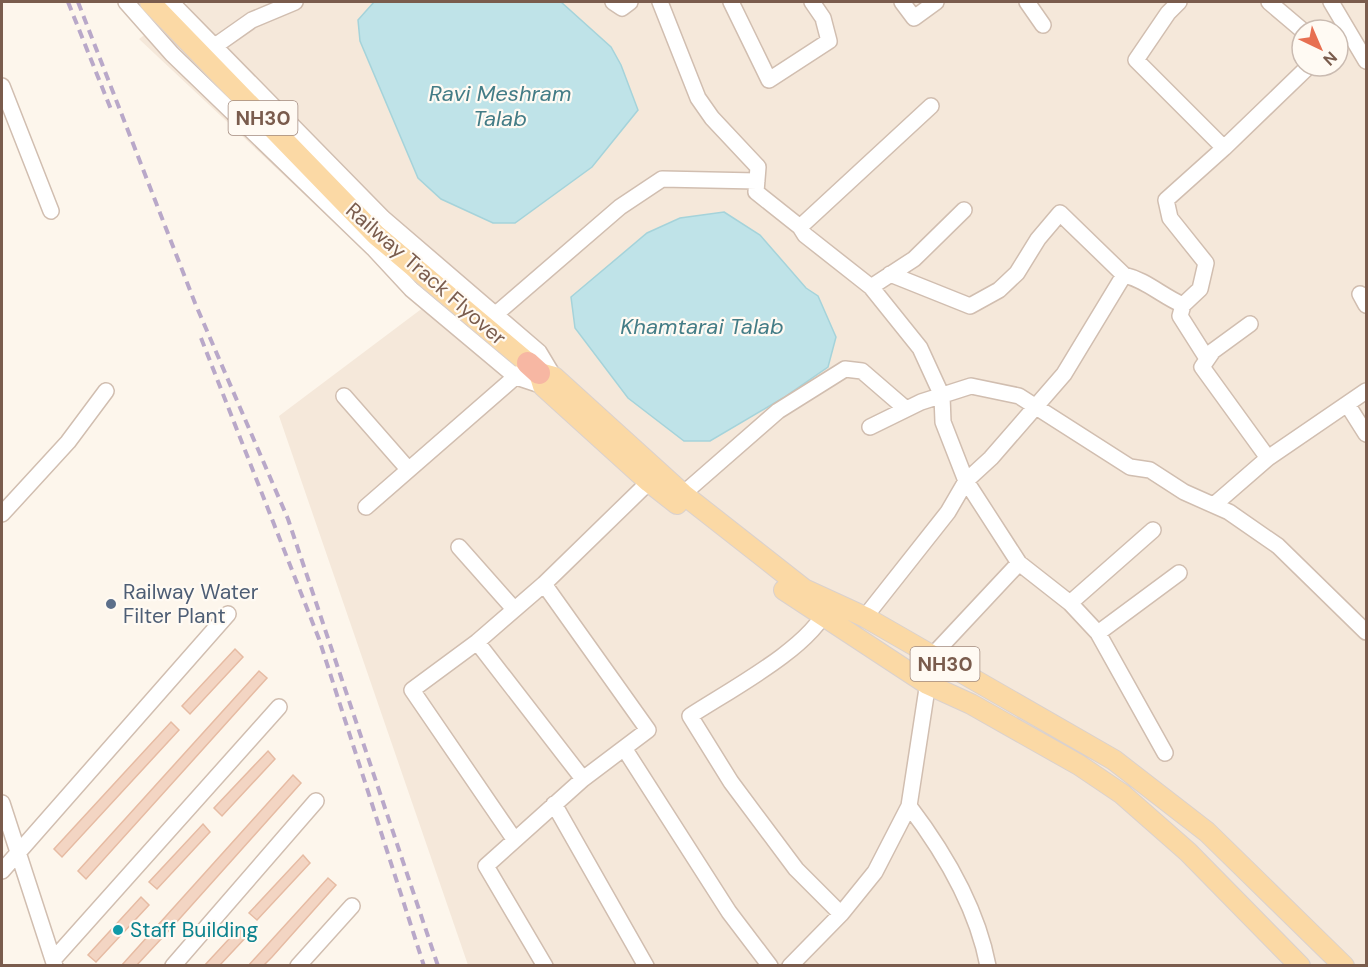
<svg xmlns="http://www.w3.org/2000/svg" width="1368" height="967" font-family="'DM Sans',sans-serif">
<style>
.residential{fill:#f5e8da;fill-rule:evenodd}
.water{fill:#bfe3e8;stroke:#a5d3da;stroke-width:1.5}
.building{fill:#f3d5c3;stroke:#e6bba3;stroke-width:1.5}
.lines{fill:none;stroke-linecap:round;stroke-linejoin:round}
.minor-casing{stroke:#d1beb0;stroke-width:18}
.major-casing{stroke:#dad1cd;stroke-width:22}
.highway-casing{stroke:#dad1cd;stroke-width:26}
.minor{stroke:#fff;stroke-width:15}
.major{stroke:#fbd9a5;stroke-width:20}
.highway{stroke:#f7b7a3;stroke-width:22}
.rail{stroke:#b9a8c9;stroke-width:4;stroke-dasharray:9 6;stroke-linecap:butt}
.service-dot{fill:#5c6f8a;stroke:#fffaf3;stroke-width:2}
.culture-dot{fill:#0f9aa8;stroke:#fffaf3;stroke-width:2}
.labels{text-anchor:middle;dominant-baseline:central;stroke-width:4.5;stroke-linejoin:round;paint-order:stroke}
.shield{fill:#fffaf3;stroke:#a28b7f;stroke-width:1.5}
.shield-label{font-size:20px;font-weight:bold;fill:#7a5c4d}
.street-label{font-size:21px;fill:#7a5c4d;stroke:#fffaf3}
.service-label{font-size:21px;fill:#4e5e75;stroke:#fffaf3;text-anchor:start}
.culture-label{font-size:21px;fill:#0d838f;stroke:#fffaf3;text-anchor:start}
.water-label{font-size:22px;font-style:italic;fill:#437c86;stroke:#fffaf3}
</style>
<rect width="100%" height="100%" fill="#fdf6ec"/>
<path class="residential" d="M189,2H1366V965H468L279,416L424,307L139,39ZM1302,30H1338V66H1302Z"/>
<path class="water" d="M374,2H561L611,47L621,65L638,110L592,167L515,223H493L441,199L418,178L360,41L358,20Z
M724,212L760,235L806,288L818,296L836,337L828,367L783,398L710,441H684L628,398L575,328L571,297L647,233L680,218Z"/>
<path class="building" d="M235,649L243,657L190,714L182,706Z
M259,671L267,678L86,879L78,871Z
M171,722L179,730L62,857L54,849Z
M268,751L275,759L222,816L214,808Z
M293,775L301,783L174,925L136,966H121Z
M203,824L210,832L157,889L149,882Z
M303,855L310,863L257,920L249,913Z
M328,878L336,885L272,957L263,966H248Z
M141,897L149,905L96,962L88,955Z
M240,927L248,935L219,966H204Z"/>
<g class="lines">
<g class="minor-casing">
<path id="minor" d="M126,2L172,54L373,248L411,289L516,377L543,386
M171,2L383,218L539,352L554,377
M613,2L622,8L630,2
M660,2L698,98L712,118L758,167L756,192L800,227L805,235L871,287
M731,2L769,80L829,41L823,18L812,2
M902,2L914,18L936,2
M1027,2L1043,25
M1179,2L1168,13L1136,60L1224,148
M1269,2L1302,30
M1331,2L1366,61
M215,46L252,20L295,2
M2,86L51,211
M964,210L914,259L871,287L920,348L942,396L943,422L966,481L1019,563L1070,603L1098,633L1165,753
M800,227L931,106
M890,274L970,306L999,290L1017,273L1038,239L1060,213L1124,275C1146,280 1162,296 1183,305
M1360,294L1366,305
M496,314L620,207L662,179L757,181
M1250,324L1213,351L1202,367L1268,458
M1206,357L1180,316L1183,305L1200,289L1206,263L1170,218L1166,200L1224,148L1309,66
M344,396L408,469
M1347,404L1366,434
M870,427L921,402L971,386L1019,396L1130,467L1150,470L1184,492L1229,512L1278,546L1366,632
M683,494L778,411L845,369L862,371L906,409
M1215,504L1268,458L1366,391
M366,507L522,371
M2,514L68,442L106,391
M459,547L514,609
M544,584L648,730L583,779L486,866L545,966
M1070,603L1153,530
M827,608C810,648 728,691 690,716L731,782L796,869L841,914
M865,617L948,512L966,481L991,458L1064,374L1124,275
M1098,633L1179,573
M477,642L583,779
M624,748L729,912L770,966
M2,803L55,966
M554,804L646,966
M909,806C944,852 977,908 988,966
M514,839L412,690L477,642L544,584L656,475
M2,871L228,614
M53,960L279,707
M173,966L316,801
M298,966L352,906
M790,966L841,914L875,872L909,806L932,656L1019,563"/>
</g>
<g class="major-casing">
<path id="major" d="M150,2L376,235L528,363
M539,373L554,377L683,494L804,589L865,617L1114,760L1207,832L1344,966
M539,373L543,386L649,482L677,504
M784,590L927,684L971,704L1079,765L1122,794L1188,852L1300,966"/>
</g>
<g class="highway-casing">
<path id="highway" d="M528,363L539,373"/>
</g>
<use href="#minor" class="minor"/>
<use href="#major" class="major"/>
<use href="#highway" class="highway"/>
<path class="rail" d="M68,2L112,112
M78,2L195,303L288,519L438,966
M201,338L319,639L424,966"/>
</g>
<circle class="service-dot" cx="111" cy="604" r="6"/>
<circle class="culture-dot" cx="118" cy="930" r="6"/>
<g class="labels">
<g class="shield">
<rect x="228.5" y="101" width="69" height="34" rx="4.5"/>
<rect x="910.5" y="647" width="69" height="34" rx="4.5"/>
</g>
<g class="shield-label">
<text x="263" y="118">NH30</text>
<text x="945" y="664">NH30</text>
</g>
<g class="street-label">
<text transform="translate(426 274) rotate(41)">Railway Track Flyover</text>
</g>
<g class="service-label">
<text x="123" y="592">Railway Water<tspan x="123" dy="24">Filter Plant</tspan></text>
</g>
<g class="culture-label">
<text x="130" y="930">Staff Building</text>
</g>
<g class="water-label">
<text x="500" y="93">Ravi Meshram<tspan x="500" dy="25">Talab</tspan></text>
<text x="702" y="326">Khamtarai Talab</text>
</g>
</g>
<rect width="1368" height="967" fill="none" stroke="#7a5c4d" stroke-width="6"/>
<g transform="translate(1320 48) rotate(136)"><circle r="28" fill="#fffaf3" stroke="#cabbb1" stroke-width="1.5"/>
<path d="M0-4.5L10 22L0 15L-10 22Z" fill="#e76f51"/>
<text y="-9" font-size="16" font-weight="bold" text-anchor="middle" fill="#7a5c4d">N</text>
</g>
</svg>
